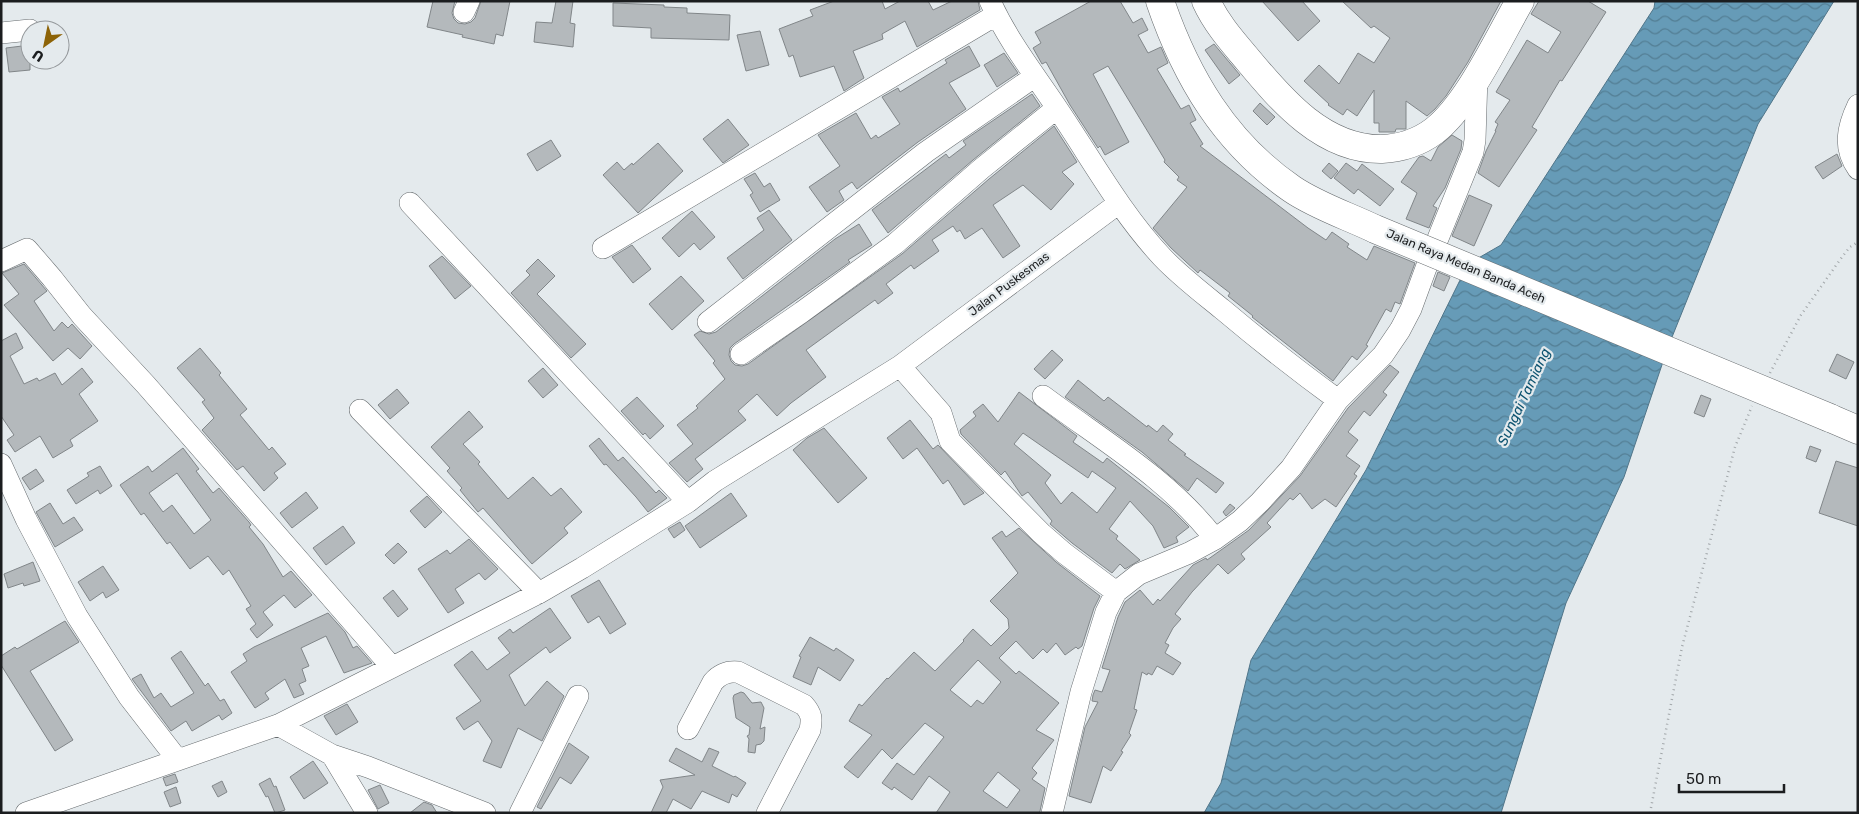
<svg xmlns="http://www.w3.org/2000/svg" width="1859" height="814" font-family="Rubik,sans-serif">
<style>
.water{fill:url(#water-waves);stroke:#507589}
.building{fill:#b4b9bc;stroke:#818689;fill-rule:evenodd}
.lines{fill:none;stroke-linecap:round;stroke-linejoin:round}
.minor-casing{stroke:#666b6e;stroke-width:22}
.highway-casing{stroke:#666b6e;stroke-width:29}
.path{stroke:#a2a7aa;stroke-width:2.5;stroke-dasharray:1 4;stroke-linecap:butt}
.minor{stroke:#fff;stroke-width:21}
.highway{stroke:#fff;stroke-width:28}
.highway-bridge-casing{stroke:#666b6e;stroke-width:29;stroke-linecap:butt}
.highway-bridge{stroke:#fff;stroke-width:28}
.labels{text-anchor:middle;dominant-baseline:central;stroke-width:4.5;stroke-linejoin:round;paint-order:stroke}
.street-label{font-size:12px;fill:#1b1d1f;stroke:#e4eaed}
.water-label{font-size:14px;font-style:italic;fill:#0d5370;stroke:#e4eaed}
</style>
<defs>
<pattern id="water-waves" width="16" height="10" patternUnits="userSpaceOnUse" patternTransform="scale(1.25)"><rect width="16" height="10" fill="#669bb7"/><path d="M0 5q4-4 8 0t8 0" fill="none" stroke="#537e94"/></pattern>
</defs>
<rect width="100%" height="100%" fill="#e4eaed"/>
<path class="water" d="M1655,1H1834L1758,124L1668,347L1624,477L1566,603L1501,813H1204L1221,783L1251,660L1366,470L1468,264L1501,245L1654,8Z"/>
<path class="building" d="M433,1H455L452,13L454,19L458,23L465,24L471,22L475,18L481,1H510L503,36L496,34L494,44L462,37L463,35L427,27Z
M556,1H573L570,23L575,24L573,47L534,42L536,22L552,23Z
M834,1H882L885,9L900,1H928L933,10L952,1H978L980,10L917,47L905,21L882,34L883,39L853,51L864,78L844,91L834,66L800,77L793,55L789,57L779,29L813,16L810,10Z
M1091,1H1120L1133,23L1142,18L1148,30L1138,35L1148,53L1161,47L1168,63L1157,69L1181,109L1189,105L1196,120L1190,123L1203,144L1200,146L1308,228L1326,240L1332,232L1349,244L1347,247L1367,260L1374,246L1415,263L1400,304L1395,302L1391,312L1386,309L1366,345L1368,346L1357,360L1352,356L1333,381L1252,317L1253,316L1228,296L1230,293L1200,270L1198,273L1171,248L1153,228L1187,187L1177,180L1179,177L1164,162L1165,160L1108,66L1093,74L1129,142L1105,155L1100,146L1098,148L1070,105L1046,62L1042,64L1033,48L1041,43L1035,32Z
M1262,1H1302L1320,21L1298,41Z
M1342,1H1501L1468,62L1446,96L1435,109L1427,116L1406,101V129H1396L1395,132H1379V123H1374V90L1357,116L1347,109L1343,115L1328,105L1329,104L1304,81L1319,65L1339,84L1358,53L1374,63L1390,38L1374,26L1371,28Z
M1539,1H1588L1606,12L1562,81L1560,80L1532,127L1537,130L1499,187L1478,173L1486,151L1496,131H1495L1498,124L1495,122L1510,100L1496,92L1527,40L1548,53L1561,32L1531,14Z
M613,3L664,5V7L687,8V13L730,15L729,40L651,38V28L613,26Z
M760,31L769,65L746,71L737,35Z
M1214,44L1240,75L1229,84L1205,50Z
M22,46V47H30V70L9,72L6,48Z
M969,46L980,66L949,83L966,109L918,142L857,189L852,182L839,191L844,200L827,212L809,187L840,166L818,135L856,113L871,139L876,135L878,138L900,124L882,97L898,88L900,92L947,63L945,60Z
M1004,53L1018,73L997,87L984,65Z
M1032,94L1040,106L973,160L888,233L872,210L946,154L949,158L966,145L963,141Z
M1260,103L1275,117L1267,125L1253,111Z
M728,119L749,145L723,163L703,139Z
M1054,126L1077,162L1062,172L1074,184L1051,210L1023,185L993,205L1020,246L1003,258L982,228L965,239L960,230L957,232L953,226L932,240L939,251L914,269L911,265L886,284L893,293L878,304L875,300L806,350L826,377L791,403L777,416L757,394L738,411L746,420L695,459L703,469L687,482L669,463L693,444L677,425L698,408L696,406L725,379L713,363L715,361L694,335L700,331L709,334L716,332L835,239L859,224L872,245L848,260L850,262L734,344L730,348L729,355L731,361L735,365L742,366L748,364L902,254L989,179Z
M1452,135L1462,141L1461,149L1445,188L1433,206L1437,208L1429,228L1406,219L1417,193L1401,182L1419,157L1423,156L1431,161L1438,147Z
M551,140L561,156L537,171L527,154Z
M658,143L683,171L638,213L603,175L617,162L624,170L632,163L633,165Z
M1837,154L1842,166L1823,179L1815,167Z
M1329,163L1338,171L1331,179L1322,171Z
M1346,163L1357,171L1362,164L1394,189L1380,206L1358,189L1354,194L1334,178Z
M755,173L764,187L770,183L780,200L760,212L750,195L753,193L744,179Z
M1469,195L1492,205L1474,246L1452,236Z
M769,210L792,240L743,279L727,258L764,230L757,218Z
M692,211L715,237L700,250L694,243L679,257L662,238Z
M632,245L651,269L633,283L612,257Z
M442,256L471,286L455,299L429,266Z
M538,259L555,276L537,294L586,344L571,358L511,293L530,275L526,271Z
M24,264L47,291L34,301L54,331L62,322L68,328L72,324L92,346L80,359L68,348L53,361L4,305L19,294L2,273Z
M1438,272L1450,277L1444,291L1433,286Z
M681,276L704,301L672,330L649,304Z
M16,333L23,348L10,356L24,384L37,378L39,381L55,373L62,385L82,368L93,382L79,394L98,421L70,440L73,446L53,458L40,436L15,452L7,440L14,435L1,416V341Z
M200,348L221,373L219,375L247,409L240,415L269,450L272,447L286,464L274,473L278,478L264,491L243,466L237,470L202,430L214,418L202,402L205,400L177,368Z
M1052,350L1063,360L1045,379L1034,369Z
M1837,354L1854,362L1846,379L1829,371Z
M1390,365L1399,372L1383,392L1387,395L1370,416L1364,411L1348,432L1358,440L1346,456L1360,466L1354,474L1357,476L1336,507L1325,499L1312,509L1300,493L1293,500L1290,498L1267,523L1271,527L1241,554L1245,559L1228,574L1218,564L1192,592L1175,614L1181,619L1173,628L1165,643L1169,645L1165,653L1181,663L1173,675L1157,666L1152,675L1148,673L1147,675L1142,672L1134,709L1137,710L1129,733L1131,735L1121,751L1123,752L1111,771L1103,766L1091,803L1069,796L1085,727L1098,702L1092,701L1093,695L1095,690L1102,692L1110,670L1102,668L1118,617L1125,602L1140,590L1153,605L1158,599L1160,601L1193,565L1206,558L1207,560L1249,530L1300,476L1348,408Z
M543,368L558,385L543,398L528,381Z
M1078,380L1104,401L1108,397L1147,427L1148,425L1157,432L1163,425L1173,434L1168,440L1186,454L1184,455L1224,483L1216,493L1197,478L1188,491L1142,452L1065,397Z
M397,389L409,403L390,419L378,405Z
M1019,392L1077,436L1073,442L1103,463L1107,458L1169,507L1189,527L1176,537L1178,542L1164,548L1153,526L1130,501L1109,529L1118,536L1116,539L1140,560L1125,569L1120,564L1112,573L1072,543L1050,524L1052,521L1028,492L1022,496L1005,471L1001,475L961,434L960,430L976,416L973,412L983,404L998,422ZM1023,433L1088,478L1092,471L1116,488L1097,513L1072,492L1061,504L1045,483L1051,475L1014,444Z
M1701,395L1711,399L1704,417L1694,413Z
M637,397L664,426L650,439L645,433L643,435L621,411Z
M469,411L483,427L463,444L480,462L478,464L508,499L533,477L551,496L561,488L582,512L564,528L568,533L532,564L483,508L478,512L460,490L462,488L447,471L450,468L431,447Z
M910,420L933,449L938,445L984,493L964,505L948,480L943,484L917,448L903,459L887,438Z
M824,428L867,478L838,503L793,450L807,438Z
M599,438L618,461L623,457L656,493L659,490L667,498L648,512L636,497L606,464L604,465L589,446Z
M1810,446L1821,450L1816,462L1806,458Z
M183,448L199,469L196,471L213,493L219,488L249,522L251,525L249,527L263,544L283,577L291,571L312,595L295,608L284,595L263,612L273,625L257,638L250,629L256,624L246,609L251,606L229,570L223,575L208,556L190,569L170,542L167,544L144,513L141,515L120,485L148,466L152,472ZM177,473L211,520L194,534L172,505L163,512L149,493Z
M1836,461L1858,468V526L1819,513Z
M100,466L112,486L100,494L98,490L76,504L67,490L89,476L87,473Z
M36,469L44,481L30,490L22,478Z
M306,492L318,508L292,528L280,513Z
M731,493L747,516L700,548L685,526Z
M427,496L442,512L425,528L410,511Z
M50,503L63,524L74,517L83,530L55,547L36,512Z
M1230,504L1235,508L1226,516L1223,512Z
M680,522L685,530L674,538L668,529Z
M343,526L355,543L326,565L313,548Z
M1019,528L1056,562L1100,596L1094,608L1082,646L1078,649L1076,647L1065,655L1056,643L1047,653L1043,649L1033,659L1016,641L999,658L1016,674L1019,671L1059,703L1036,730L1054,740L1032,768L1037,773L1032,779L1045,788L1040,811L1039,813H936L950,792L929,776L912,800L894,787L892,790L882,783L897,763L914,775L944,737L925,723L892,759L882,749L858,778L844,767L872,735L849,721L859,704L862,706L887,678L888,679L914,652L935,671L964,641L963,640L973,629L991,646L1009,628L1008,619L990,601L1018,573L992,538L1002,531L1006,537ZM978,660L1001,682L983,704L977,700L971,707L950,690ZM998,772L1020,790L1007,808L983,791Z
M469,539L498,569L485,580L479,573L455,589L464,603L448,613L418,569L447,550L450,554Z
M398,543L407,552L394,564L385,555Z
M33,562L40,581L24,586L23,583L8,588L4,574Z
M103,566L119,590L106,598L103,592L90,601L78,582Z
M599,580L626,624L610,634L599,616L588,623L571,596Z
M393,590L408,609L398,617L383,598Z
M550,608L571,638L550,653L546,647L509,675L525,706L547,681L564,696L542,741L518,728L501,768L483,761L492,741L478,721L464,730L456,718L481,701L454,665L472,651L487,670L510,653L498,638L510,629L513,633Z
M328,613L345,632L353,648L357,646L372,663L344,673L326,636L301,648L309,666L302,669L306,681L299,684L304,694L294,698L285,679L265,693L269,699L255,708L231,672L247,661L243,654L254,647Z
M65,621L79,642L30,671L73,740L55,751L1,665V656L15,647L17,649Z
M810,637L834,651L836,648L854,660L840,681L818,667L811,685L793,677L801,657L799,656Z
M181,651L205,686L208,683L220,701L224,699L232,713L222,720L219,715L192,731L186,721L171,731L132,679L141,674L154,698L161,693L171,707L194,693L171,658Z
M741,692L744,693L752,703L761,702L764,708L760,729L765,727L764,741L761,744L756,745L755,753L748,752L749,739L747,736L749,735L750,727L736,718L733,698L734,695Z
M347,704L358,722L336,735L324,716Z
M569,743L589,757L571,784L560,777L541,809L537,807Z
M676,748L702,762L709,748L719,752L712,766L734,777L735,776L746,783L737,797L732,794L729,803L702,791L691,809L673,799L666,813H651L663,787L660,780L695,775L669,761Z
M313,761L328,783L304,799L290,777Z
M175,774L178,782L166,786L163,778Z
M270,778L274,787L276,786L285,810L276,813H275L268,796L266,797L259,784Z
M222,781L227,792L218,797L212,786Z
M380,785L389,803L378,809L368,790Z
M176,787L181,803L170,807L164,792Z
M424,802L432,805L437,813H410Z"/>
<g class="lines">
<g class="minor-casing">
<path id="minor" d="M990,1C1008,41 1035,75 1059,111C1092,160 1121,213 1162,257C1180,276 1201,292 1222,309C1260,341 1298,371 1338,400
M464,12L469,1
M1,33L30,30
M1858,105C1847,128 1843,148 1858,169
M410,203L688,502
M603,248L996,15
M1,261L27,249L52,278L82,316L146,385L391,666
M708,322L926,152L1034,77
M741,354L802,312L895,244L981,169L1057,108
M900,366L941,413L950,441L1041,533L1064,553L1116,592
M1043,396C1103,441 1169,479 1215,539
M360,410L539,593
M1,464L26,519L77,616L129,697L177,759
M278,725L332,755L368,767L485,813
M688,729L713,682C720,674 728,671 738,672L804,705C812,714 812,719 810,730L767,813
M332,755L367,813
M26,813L278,725L539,593L582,568L688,502L715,481L900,366L1119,203
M520,813L578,696
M1052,813L1081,692L1106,612L1116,592L1139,574L1189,553L1215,539L1240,521L1260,502L1291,468L1338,400L1383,355L1400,330L1411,309L1426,268L1473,152L1475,140L1477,76"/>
</g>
<g class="highway-casing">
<path id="highway" d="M1160,1C1186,77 1225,143 1292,189C1317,206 1348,216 1375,229
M1206,1C1216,23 1232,41 1248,60C1282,101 1324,150 1382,149C1402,148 1418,143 1434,131C1468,105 1498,39 1520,1
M1830,418L1858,430"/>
</g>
<path class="path" d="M1770,373L1801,315L1842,257L1850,247L1858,242
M1650,813L1682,647L1735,447L1752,406"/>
<use href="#minor" class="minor"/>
<use href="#highway" class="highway"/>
<g class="highway-bridge-casing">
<path id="highway-bridge" d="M1375,229L1830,418"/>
</g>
<use href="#highway-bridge" class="highway-bridge"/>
</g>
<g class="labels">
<g class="street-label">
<text transform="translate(1466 266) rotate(23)">Jalan Raya Medan Banda Aceh</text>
<text transform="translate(1009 284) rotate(-37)">Jalan Puskesmas</text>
</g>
<g class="water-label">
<text transform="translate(1524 397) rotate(-65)">Sungai Tamiang</text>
</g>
</g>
<rect width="1859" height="814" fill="none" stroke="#1b1d1f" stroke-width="5"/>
<g transform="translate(45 45) rotate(213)"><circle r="24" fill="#e4eaed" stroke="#94989b"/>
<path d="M0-4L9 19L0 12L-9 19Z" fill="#8d6307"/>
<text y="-8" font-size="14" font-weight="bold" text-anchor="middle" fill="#1b1d1f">U</text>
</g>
<path d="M1679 784v8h105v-8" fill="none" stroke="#1b1d1f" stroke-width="2.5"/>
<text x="1686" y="784" font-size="15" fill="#1b1d1f" stroke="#e4eaed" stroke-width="4" paint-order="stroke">50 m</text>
</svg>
